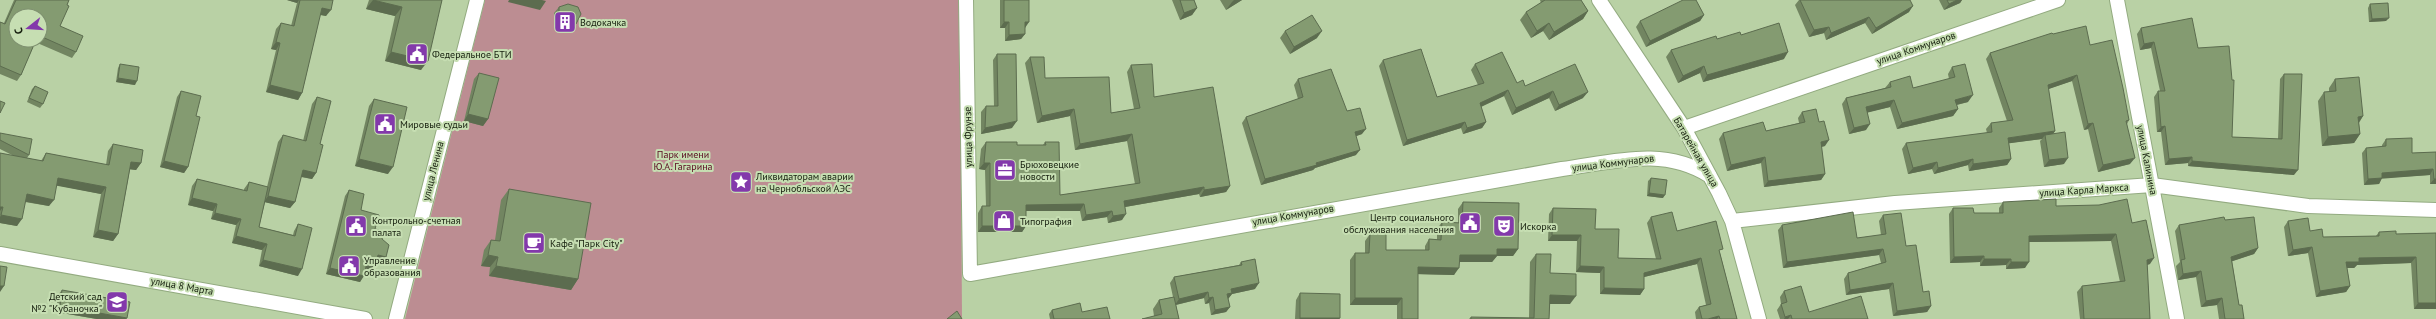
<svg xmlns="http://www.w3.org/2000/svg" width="2436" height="319" font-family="'PT Sans',sans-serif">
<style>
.green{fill:#bc8d92}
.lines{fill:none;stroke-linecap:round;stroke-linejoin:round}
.minor-casing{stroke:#93ab80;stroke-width:16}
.minor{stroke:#fff;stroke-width:14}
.wall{fill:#728561;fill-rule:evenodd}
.shaded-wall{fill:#5c6c4f}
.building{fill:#849b71;stroke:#5c6c4f}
.labels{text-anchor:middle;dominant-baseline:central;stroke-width:4;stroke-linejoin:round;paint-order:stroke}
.poi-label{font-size:10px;fill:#151e0d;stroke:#c6deb2;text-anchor:start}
.street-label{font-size:10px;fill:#151e0d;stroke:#c6deb2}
.park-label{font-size:10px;fill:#590820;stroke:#c6deb2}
</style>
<rect width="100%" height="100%" fill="#b9d1a5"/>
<path class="green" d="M485,0H960L962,319H405Z"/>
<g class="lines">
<g class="minor-casing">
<path id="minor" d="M966,0L970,274L1562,169C1614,162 1663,146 1710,176
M1599,0L1684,128L1719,193L1732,221L1759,319
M2117,0L2177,319
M1684,128L2058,0
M1732,221L1895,203L2152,185L2308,206L2436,210
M0,254L365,319
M396,319L477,0"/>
</g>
<use href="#minor" class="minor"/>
</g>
<path class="wall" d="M14,0H69L67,5L60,26L76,52L72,58L35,42L21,75L17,81L0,74V22L4,23ZM40,16V40H16Z
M287,0H333L326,16L320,15L302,93L298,100L266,92L276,50L271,49L276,29L281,23L291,26L297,3Z
M369,0H442L421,70L385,61L395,16L366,9Z
M1000,0H1029L1025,28V34L1021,39L1005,41V28H1000Z
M1172,0H1194L1197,8L1192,15L1180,20Z
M1220,0H1242L1226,10Z
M1540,0H1581L1588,11L1583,19L1549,40L1543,31L1531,38L1520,20L1526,12L1541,3Z
M1799,0H1911H1910L1909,12L1872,34L1865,23L1826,40L1824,33L1809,37L1795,5Z
M1939,0H1962L1960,3L1944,10Z
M2370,4L2386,21L2369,22L2368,8Z
M559,7L576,24L572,31L565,33L558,30L554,24V13Z
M1704,15L1700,21L1646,47L1636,27L1640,21Z
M2141,28L2198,48L2232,137L2278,139L2280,79L2284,74L2294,175L2188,166V163L2165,165L2161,132H2157L2154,97L2158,91H2160L2151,48L2140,50L2137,34Z
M1285,31L1317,38L1290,54L1280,38Z
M2053,34L2129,120L2127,124L2130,164L2098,172L2088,129L2084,130L2072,81L2048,89L2055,131L2053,134L2064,164L2044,167L2040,141L2042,139L2009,143L2011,159L2007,165L1969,171L1968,165L1934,174L1932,169L1908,174L1902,149L1906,143L1987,133L1986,129L1991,123L2007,121L1986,59L1990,53Z
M1741,35L1784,59L1703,82L1700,73L1678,83L1666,57L1671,50L1717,39Z
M997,54L1012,128L981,134V112L986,106H994L993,60Z
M1030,57L1045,78L1111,113L1134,109L1127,72L1131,65L1154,97L1230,186L1226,192L1200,197L1199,194L1125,207L1122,220L1108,223L1107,217L1082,221L1080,211H1026V226L1022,232H978V213L982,206H986L985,170L979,169L981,149L986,142L1017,145H1043L1045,142L1060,195L1135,184L1127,141L1075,150L1070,116L1037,123L1025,63Z
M1383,60L1437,97L1478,85L1471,70L1475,64L1517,83L1525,86L1583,98L1555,111L1549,98L1512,115L1504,96L1481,107L1486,122L1482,128L1463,134L1461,128L1403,146L1379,66Z
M120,64L135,85L116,82L118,68Z
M1952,67L1968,102L1957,105L1958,109L1953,116L1897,129L1890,107L1868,112L1866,130L1849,134L1842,104L1846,98L1885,88L1890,82L1913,88L1949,79L1948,74Z
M479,73L488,119L483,126L464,121L474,79Z
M1298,79L1347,111L1362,134L1356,136V155L1315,168L1313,170L1261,185L1242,123L1246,117L1298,99L1294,85Z
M2335,79L2363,116L2359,123L2360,134L2354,143L2322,146L2318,101L2324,92H2329V88Z
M35,86L43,104L40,108L27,102L32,89Z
M181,91L196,116L188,167L184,173L160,167L177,97Z
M317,97L320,144L316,173L312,179L301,177L295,202L290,208L265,202L259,227L293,235L294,231L298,224V276L259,266L262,250L232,243L236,225L211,219L213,211L188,205L192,186L197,179L244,191V189L249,182L267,187L278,142L283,135L303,141L312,104Z
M374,99L388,174L355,166L369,106Z
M1802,112L1825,146L1821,147L1825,174L1821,180L1764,187L1761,163L1727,171L1719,139L1723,133L1766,131L1799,123L1798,118Z
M0,133L29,155L27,158L41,161L46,153L106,165L108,151L113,144L141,163L136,170L130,169L118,234L113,241L93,237L101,194L56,185L49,206L25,202L17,226L0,223V153L14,156L0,149Z
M2386,139L2412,153L2436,152V184H2430V175L2382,178L2379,184L2364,185L2362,153L2366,148L2382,147V145Z
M1651,178L1663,198L1647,196L1648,181Z
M509,189L578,279L571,290L489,276L490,267L481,266L484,250L491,240H495L501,200Z
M349,190L361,210L382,239L386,257L382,263L376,262V264L372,270L366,268L360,282L326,274L345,196Z
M1463,202L1518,249L1513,256H1497L1492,262H1459L1454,275L1418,274V319H1397V305H1350V260L1355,253H1365V241L1370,234L1386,250H1425V246L1429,239L1437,240V229L1442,222L1458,223V209Z
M2003,202L2056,206L2132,223L2150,264L2147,265L2150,319H2080L2077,292L2082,286L2120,282L2111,241L2029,242L2025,268L2006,269V265L1980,266V262L1950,263L1949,214L1953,208L1974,213H1999V208Z
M1553,208L1595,229L1618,258L1656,259L1647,223L1651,217L1720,253L1737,319H1696L1695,312L1699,307L1706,305L1697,264L1644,277V289L1640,295L1600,294V273L1576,272L1577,241H1548L1549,214Z
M1883,215L1906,246L1923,292L1931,306L1927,312L1893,316L1889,289L1846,295L1844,279L1848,273L1881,263L1879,255L1783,268L1778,230L1782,225L1857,238L1881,235L1879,221Z
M2225,220L2258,248L2254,254L2232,261L2239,305L2244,319H2219L2217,305L2201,307L2196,277L2178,280L2176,266L2180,262L2175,231L2179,225Z
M2288,221L2323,237L2376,236L2379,232L2396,234L2436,233V309H2414L2411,263L2357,265L2354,268H2347L2350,286L2346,292L2316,297L2308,253L2288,256L2284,227Z
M1536,254L1550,273L1570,304H1550L1549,319H1469L1471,317L1529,318L1530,262Z
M1241,262L1255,289L1232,294L1228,299L1230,307L1226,312L1211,315L1209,303L1205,304L1204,298L1176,305L1179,319L1154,316L1153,309L1159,300L1173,297L1170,283L1174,277L1239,265Z
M62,290L127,318L126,319H97L56,312L58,295Z
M1784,291L1809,312L1868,319H1780L1777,310L1781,304L1780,297Z
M1300,293L1340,318L1339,319H1295L1296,300Z
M1052,310L1082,312L1110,319H1050L1049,314Z"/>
<path class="shaded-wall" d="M287,0H299L297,3Z
M373,0L402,7L395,16L366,9Z
M509,0H542L546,1L540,10L508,2Z
M1234,0H1242L1226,10L1232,2Z
M1957,0H1962L1960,3L1944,10L1949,4Z
M1913,6L1909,12L1872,34L1876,28Z
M322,8L331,10L326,16L317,14Z
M1197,8L1192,15L1180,20L1184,13Z
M1588,11L1583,19L1549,40L1554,32Z
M1704,15L1700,21L1646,47L1650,41Z
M1869,17L1865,23L1826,40L1831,33Z
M2389,18L2386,21L2369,22L2372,19Z
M1004,22H1009L1005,28H1000Z
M1025,22H1029L1025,28Z
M562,23L576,24L572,31L565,33L558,30Z
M1549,23L1543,31L1531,38L1537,31Z
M1829,27L1824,33L1809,37L1814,30Z
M1322,31L1317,38L1290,54L1294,47Z
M1025,34L1021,39L1005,41L1009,35Z
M276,42L280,43L276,50L271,49Z
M2154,42L2151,48L2140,50L2144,44Z
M391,52L428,61L421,70L385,61Z
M1788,52L1784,59L1703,82L1707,75Z
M1704,66L1700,73L1678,83L1683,76Z
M2077,75L2072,81L2043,91L2048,85Z
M118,78L137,81L135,85L116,82Z
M270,85L302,93L298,100L266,92Z
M1508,90L1504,96L1476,109L1480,103Z
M1553,91L1549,98L1512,115L1516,108Z
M1588,92L1583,98L1555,111L1559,105Z
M1973,95L1968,102L1951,106L1955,100Z
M1894,100L1890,107L1862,114L1866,107Z
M1074,109L1070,116L1037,123L1042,116Z
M1958,109L1953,116L1897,129L1902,123Z
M468,114L488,119L483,126L464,121Z
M2363,116L2357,125L2358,117Z
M1017,121L1012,128L981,134L985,128Z
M1465,122L1461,128L1403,146L1407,140Z
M1486,122L1482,128L1463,134L1467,128Z
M2093,123L2088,129L2084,130L2088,124Z
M1870,124L1866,130L1849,134L1854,128Z
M2165,126L2161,132H2157L2161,127Z
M1366,129L1362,134L1351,138L1355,132Z
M2055,131L2051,137L2045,135L2042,139L2004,144L2008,138Z
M1132,134L1127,141L1075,150L1080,144Z
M2360,134L2354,143L2322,146L2328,137Z
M1829,140L1825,146L1816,148L1821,142Z
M1360,150L1356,155L1315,168L1313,170L1261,185L1265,179Z
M1765,157L1761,163L1727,171L1731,165Z
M2192,157L2188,163L2165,165L2169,159Z
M2068,158L2064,164L2044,167L2049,160Z
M2135,158L2130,164L2098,172L2103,165Z
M359,159L393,167L388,174L355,166Z
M1973,159L1968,165L1934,174L1938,168Z
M2011,159L2007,165L1969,171L1973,164Z
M164,161L188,167L184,173L160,167Z
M2192,161L2298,170L2294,175L2188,166Z
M131,162L141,163L136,170L127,169Z
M1937,162L1932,169L1908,174L1913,168Z
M984,163H990L985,170L979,169Z
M2433,169L2430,175L2378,179L2382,173Z
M303,170L316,173L312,179L298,176Z
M1825,174L1821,180L1764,187L1768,181Z
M58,178L106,187L101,194L53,185Z
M2382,178L2379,184L2364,185L2368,179Z
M2434,179H2436V184H2430Z
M1230,186L1226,192L1200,197L1204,190Z
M1204,187L1199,194L1119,208L1124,201Z
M1649,193L1665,195L1663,198L1647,196Z
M27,194L54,200L49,206L22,201Z
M268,196L295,202L290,208L264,202Z
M192,198L217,204L213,211L188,205Z
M1084,204L1080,211H1021L1026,205Z
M0,207H3L0,211Z
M1112,211L1107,217L1082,221L1086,215Z
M215,213L241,219L236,225L211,219Z
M1126,214L1122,220L1108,223L1113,216Z
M1,215L22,219L17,226L0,223V217Z
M982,226H1026L1022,232H978Z
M98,230L118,234L113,241L93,237Z
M2116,234L2111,241L2025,242L2029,236Z
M1552,235H1581L1577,241H1548Z
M236,236L267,244L262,250L232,243Z
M2312,247L2308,253L2288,256L2293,250Z
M2258,248L2254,254L2227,263L2231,257Z
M1497,249H1518L1513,256H1497L1492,262H1455L1460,255Z
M1883,249L1879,255L1783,268L1787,262Z
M378,255L386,257L382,263L374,261Z
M488,255L498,257L490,267L481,266Z
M1984,256L1980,262L1950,263L1954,257Z
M2416,257L2411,263L2357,265L2354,268H2342L2346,262L2359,258Z
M1701,258L1697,264L1640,278L1644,273Z
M2154,258L2150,264L2142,266L2147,260Z
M1984,259H2011L2006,265L1980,266Z
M263,260L302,269L298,276L259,266Z
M367,262L376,264L372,270L363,268Z
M2011,262H2029L2025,268L2006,269Z
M496,266L578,279L571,290L489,276Z
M1580,266L1604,267L1600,273L1576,272Z
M1418,267L1459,268L1454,275L1413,274Z
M330,268L364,276L360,282L326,274Z
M2201,271L2196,277L2178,280L2183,274Z
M1259,283L1255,289L1232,294L1228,299L1224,300L1231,289Z
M1893,283L1889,289L1846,295L1850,290Z
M0,286H4L0,292Z
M2350,286L2346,292L2316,297L2320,291Z
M1604,288L1644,289L1640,295L1600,294Z
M1208,292L1204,298L1175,305L1179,299Z
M1550,295L1576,296L1570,304H1544Z
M1213,297L1209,303L1205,304L1209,298Z
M1355,298H1402L1397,305H1350Z
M2222,298L2217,305L2201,307L2206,301Z
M2418,303H2436V309H2414Z
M60,306L127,318L126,319H97L56,312Z
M1931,306L1927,312L1893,316L1897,311Z
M1230,307L1226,312L1211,315L1215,310Z
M1791,315L1788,319H1784L1785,317Z
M1719,316L1717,319H1708Z
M1300,318H1340L1339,319H1299Z"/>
<path class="building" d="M16,0H69L67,5L69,6L60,26L83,36L76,52L40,36V16H16V40H36L21,75L0,66V22L5,24Z
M300,0H333L331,10L322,8L302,93L270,85L280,43L276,42L281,23L294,26Z
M373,0H442L428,61L391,52L402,7Z
M1004,0H1029V22H1025V34L1009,35V22H1004Z
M1180,0H1194L1197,8L1184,13Z
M1545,0H1581L1588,11L1554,32L1549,23L1537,31L1526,12Z
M1683,0H1696L1704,15L1650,41L1640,21Z
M1800,0H1910L1913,6L1876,28L1869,17L1831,33L1829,27L1814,30Z
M1947,0H1957L1949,4Z
M2388,3L2389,18L2372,19L2370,4Z
M568,4L578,7L581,14L576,24L569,26L562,23L559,17V7Z
M1312,15L1322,31L1294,47L1285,31Z
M2192,18L2198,48L2229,46L2232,80H2234L2232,137L2282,139L2284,74H2302L2298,170L2192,161V157L2169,159L2165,126L2161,127L2158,91H2165L2154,42L2144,44L2141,28Z
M1779,23L1788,52L1707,75L1704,66L1683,76L1671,50L1716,36L1717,39L1740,32L1741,35Z
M2086,26L2090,45L2112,40L2123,88L2129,120L2126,121L2135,158L2103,165L2093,123L2088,124L2077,75L2048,85L2055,131L2008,138L2011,159L1973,164V159L1938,168L1937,162L1913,168L1906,143L1992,132L1991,123L2013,120L1990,53L2052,33L2053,34Z
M1421,49L1437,97L1484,83L1475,64L1502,52L1517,83L1523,80L1525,86L1575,64L1588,92L1559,105L1553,91L1516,108L1508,90L1480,103L1486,122L1467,128L1465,122L1407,140L1383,60Z
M997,54H1016L1017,121L985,128L986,106H998Z
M1030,57H1044L1045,78L1109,77L1111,113L1140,108L1131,65L1152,64L1154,97L1213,87L1230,186L1204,190V187L1124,201L1126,214L1113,216L1112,211L1086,215L1084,204L1026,205V226H982V206H990V163H984L986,142H1017V145H1046L1045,142H1059L1060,195L1140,183L1132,134L1080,144L1074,109L1042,116Z
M120,64L139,67L137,81L118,78Z
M1965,64L1973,95L1955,100L1958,109L1902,123L1894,100L1866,107L1870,124L1854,128L1846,98L1891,87L1890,82L1910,76L1913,88L1955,77L1952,67Z
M1331,69L1347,111L1360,108L1366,129L1355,132L1360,150L1316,163L1317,165L1265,179L1246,117L1303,97L1298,79Z
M479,73L499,78L488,119L468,114Z
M2359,77L2363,116L2358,117L2360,134L2328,137L2324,92L2336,91L2335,79Z
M35,86L48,92L43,104L29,98Z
M181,91L201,96L196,116L200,117L188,167L164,161Z
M317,97L331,101L320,144L323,145L316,173L303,170L295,202L268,196L283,135L306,141Z
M374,99L407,107L393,167L359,159Z
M0,101L5,103L0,113Z
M1816,109L1819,122L1824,121L1829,140L1821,142L1825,174L1768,181L1765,157L1731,165L1723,133L1763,122L1766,131L1805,122L1802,112Z
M2065,132L2068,158L2049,160L2045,135Z
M0,133L32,139L29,155L0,140Z
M2412,138V153L2436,152V179H2434L2433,169L2382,173V178L2368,179L2366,148L2386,146V139Z
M113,144L143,150L141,163L131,162L118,234L98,230L106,187L58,178L54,200L27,194L22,219L1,215L3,207H0V153L43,161L46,153L109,165Z
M1651,178L1667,180L1665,195L1649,193Z
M197,179L247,191L249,182L268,187L259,227L295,236L298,224L312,228L302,269L263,260L267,244L236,236L241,219L215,213L217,204L192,198Z
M509,189L591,203L578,279L496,266L498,257L488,255L491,240L500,241Z
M349,190L364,194L361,210L379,215L375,229L384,231L382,239L389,245L386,257L378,255L376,264L367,262L364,276L330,268Z
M2056,199V206L2099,205L2127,199L2132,223L2146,220L2154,258L2147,260L2150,319H2084L2082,286L2125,281L2116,234L2029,236V262H2011V259H1984V256L1954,257L1953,208H1973L1974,213H2003V202Z
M1463,202L1519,203L1518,249H1497V255H1460L1459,268L1418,267V319H1402V298H1355V253H1369L1370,234H1386V250H1429V239L1441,240L1442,222L1462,223Z
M1553,208L1596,209L1595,229H1619L1618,258L1661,259L1651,217L1672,212L1677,231L1716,221L1723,249L1719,250L1737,319H1720L1719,316L1708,319H1702L1699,307L1711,304L1701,258L1644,273V289L1604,288V267L1580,266L1581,235H1552Z
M1853,212L1857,238L1886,234L1883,215L1901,213L1906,246L1916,245L1923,292L1929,291L1931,306L1897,311L1893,283L1850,290L1848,273L1886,262L1883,249L1787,262L1782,225Z
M2224,217L2225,220L2254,217L2258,248L2231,257L2239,305H2242L2244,319H2225L2222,298L2206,301L2201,271L2183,274L2181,260L2185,259L2179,225Z
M2308,218L2310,231L2322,229L2323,237L2379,236V232L2396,231V234L2436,233V303H2418L2416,257L2359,258V262H2346L2350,286L2320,291L2312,247L2293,250L2288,221Z
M1536,254H1551L1550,273L1576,274V296L1550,295L1549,319H1471V317L1534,318Z
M1255,259L1259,283L1231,289L1232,293L1227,294L1230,307L1215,310L1213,297L1209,298L1208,292L1179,299L1174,277L1242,265L1241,262Z
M0,266L7,267L4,286H0Z
M1801,286L1809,312L1861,296L1868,319H1792L1791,315L1785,317L1781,304L1787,302L1784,291Z
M62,290L130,302L127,318L60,306Z
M1300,293L1340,294V318H1300Z
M1174,297L1179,319H1142L1162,314L1159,300Z
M1080,303L1082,312L1107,307L1110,319H1054L1052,310Z
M957,311L962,319H947Z"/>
<defs>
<g id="building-square" transform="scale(1.15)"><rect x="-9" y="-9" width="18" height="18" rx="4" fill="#8339ab" stroke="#c6deb2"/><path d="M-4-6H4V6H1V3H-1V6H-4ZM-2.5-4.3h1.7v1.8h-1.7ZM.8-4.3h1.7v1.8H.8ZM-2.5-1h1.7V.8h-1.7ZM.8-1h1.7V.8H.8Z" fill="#fff"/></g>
<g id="civic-square" transform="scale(1.15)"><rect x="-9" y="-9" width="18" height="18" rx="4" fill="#8339ab" stroke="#c6deb2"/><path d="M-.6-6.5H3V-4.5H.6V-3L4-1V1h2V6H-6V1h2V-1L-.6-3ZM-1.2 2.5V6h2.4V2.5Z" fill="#fff"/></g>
<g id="office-square" transform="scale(1.15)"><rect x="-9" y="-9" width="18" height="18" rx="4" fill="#8339ab" stroke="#c6deb2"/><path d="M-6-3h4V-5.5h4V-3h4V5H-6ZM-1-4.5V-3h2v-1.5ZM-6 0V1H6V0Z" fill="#fff"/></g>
<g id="sight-square" transform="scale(1.15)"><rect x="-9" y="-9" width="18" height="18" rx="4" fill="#8339ab" stroke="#c6deb2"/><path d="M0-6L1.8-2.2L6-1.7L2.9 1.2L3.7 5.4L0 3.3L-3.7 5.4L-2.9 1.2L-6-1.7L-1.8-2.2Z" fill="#fff"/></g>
<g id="shop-square" transform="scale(1.15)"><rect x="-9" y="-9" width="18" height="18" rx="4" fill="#8339ab" stroke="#c6deb2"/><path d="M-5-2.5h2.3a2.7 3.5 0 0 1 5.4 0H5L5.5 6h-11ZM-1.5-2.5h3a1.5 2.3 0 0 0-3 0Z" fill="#fff"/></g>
<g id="theatre-square" transform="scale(1.15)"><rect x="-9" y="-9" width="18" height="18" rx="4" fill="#8339ab" stroke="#c6deb2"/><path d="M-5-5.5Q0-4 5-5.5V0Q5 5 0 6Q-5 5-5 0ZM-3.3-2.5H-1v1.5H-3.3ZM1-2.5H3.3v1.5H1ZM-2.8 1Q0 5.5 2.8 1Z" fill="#fff"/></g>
<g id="cafe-square" transform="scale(1.15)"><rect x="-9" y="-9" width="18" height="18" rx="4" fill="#8339ab" stroke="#c6deb2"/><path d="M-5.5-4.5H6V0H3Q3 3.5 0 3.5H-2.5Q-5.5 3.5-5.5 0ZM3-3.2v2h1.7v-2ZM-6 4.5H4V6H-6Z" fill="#fff"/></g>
<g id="school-square" transform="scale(1.15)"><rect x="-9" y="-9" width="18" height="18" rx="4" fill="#8339ab" stroke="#c6deb2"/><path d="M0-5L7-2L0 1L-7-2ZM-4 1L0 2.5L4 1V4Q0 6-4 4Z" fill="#fff"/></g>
</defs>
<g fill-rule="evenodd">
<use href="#building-square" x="565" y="22"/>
<use href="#civic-square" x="417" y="54"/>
<use href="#civic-square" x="385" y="124"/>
<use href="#office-square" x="1005" y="170"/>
<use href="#sight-square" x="741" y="182"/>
<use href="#shop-square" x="1004" y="221"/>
<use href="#civic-square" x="1470" y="223"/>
<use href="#civic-square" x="356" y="226"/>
<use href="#theatre-square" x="1504" y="226"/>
<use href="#cafe-square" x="534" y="243"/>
<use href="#civic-square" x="349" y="266"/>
<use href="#school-square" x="117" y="302"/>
</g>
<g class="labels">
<g class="poi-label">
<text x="580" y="22">Водокачка</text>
<text x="432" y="54">Федеральное БТИ</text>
<text x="400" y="124">Мировые судьи</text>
<text x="1020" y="164">Брюховецкие<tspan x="1020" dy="12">новости</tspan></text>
<text x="756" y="176">Ликвидаторам аварии<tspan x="756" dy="12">на Чернобльской АЭС</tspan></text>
<text x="1454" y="217" text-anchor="end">Центр социального<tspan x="1454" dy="12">обслуживания населения</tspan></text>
<text x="372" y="220">Контрольно-счетная<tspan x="372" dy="12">палата</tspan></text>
<text x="1020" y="221">Типография</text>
<text x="1520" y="226">Искорка</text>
<text x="550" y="243">Кафе "Парк City"</text>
<text x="364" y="260">Управление<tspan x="364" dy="12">образования</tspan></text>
<text x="102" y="296" text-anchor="end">Детский сад<tspan x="102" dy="12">№2 "Кубаночка"</tspan></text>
</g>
<g class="street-label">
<text transform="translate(1916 48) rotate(-19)">улица Коммунаров</text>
<text transform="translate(968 137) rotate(-91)">улица Фрунзе</text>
<text transform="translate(1696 152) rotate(60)">Батарейная улица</text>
<text transform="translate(2147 160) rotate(79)">улица Калинина</text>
<text transform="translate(1613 163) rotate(-7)">улица Коммунаров</text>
<text transform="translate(433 171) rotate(-76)">улица Ленина</text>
<text transform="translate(2084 190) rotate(-4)">улица Карла Маркса</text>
<text transform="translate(1293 215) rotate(-10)">улица Коммунаров</text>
<text transform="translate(182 286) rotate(10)">улица 8 Марта</text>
</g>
<g class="park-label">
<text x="683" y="154">Парк имени<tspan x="683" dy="12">Ю.А. Гагарина</tspan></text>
</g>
</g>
<g transform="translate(28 28) rotate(253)"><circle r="19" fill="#c6deb2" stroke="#7f9170"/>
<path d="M0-3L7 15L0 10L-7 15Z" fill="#8339ab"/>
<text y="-6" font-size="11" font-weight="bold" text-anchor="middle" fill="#151e0d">С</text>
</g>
</svg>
